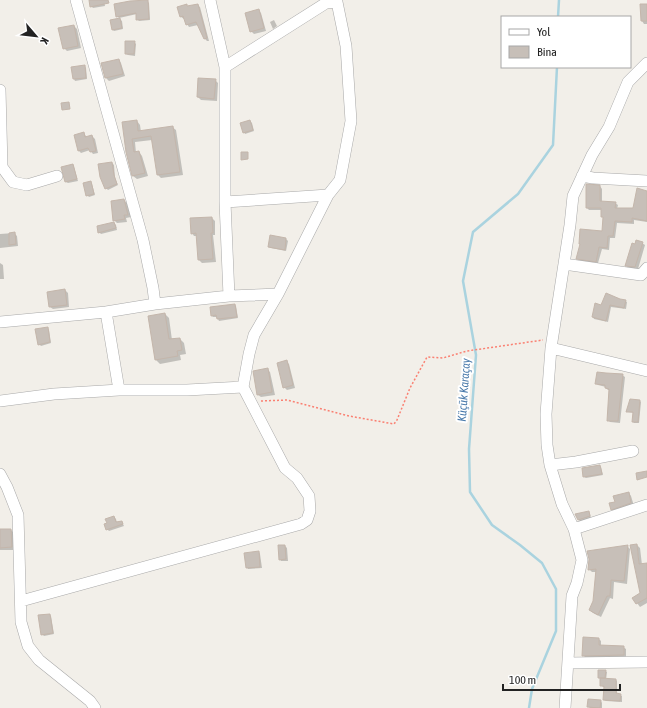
<svg xmlns="http://www.w3.org/2000/svg" width="647" height="708" font-family="'Asap Condensed',sans-serif">
<style>
.shadow{fill:#0003}
.lines{fill:none;stroke-linecap:round;stroke-linejoin:round}
.stream{stroke:#aad3df;stroke-width:2.5}
.building{fill:#c7bfb8;stroke:#c4b6ab}
.minor-casing{stroke:#a9a9a9;stroke-width:12}
.path{stroke:#fa8072;stroke-width:1.5;stroke-dasharray:2 2;stroke-linecap:butt}
.minor{stroke:#fff;stroke-width:11}
.labels{text-anchor:middle;dominant-baseline:central;stroke-width:4;stroke-linejoin:round;paint-order:stroke}
.water-label{font-size:12px;font-style:italic;fill:#4a7aab;stroke:#fff}
</style>
<rect width="100%" height="100%" fill="#f2efe9"/>
<path class="shadow" d="M90,0H104L105,6L93,8L91,6Z
M147,1L149,3L150,20L139,21L137,19V14L119,18L122,21L123,29L114,31L112,29L120,19L117,16Z
M197,5L200,7L209,41H207L205,39L198,25L189,27L187,24L185,19H184L181,17L179,8L188,7Z
M647,5V24H644L642,21Z
M258,10L261,13L266,31L254,34L251,31Z
M274,20L277,26L273,29L270,22Z
M74,26L77,29L81,48L67,51L64,48Z
M134,42L136,44L135,56L128,55L126,54Z
M119,60L121,63L125,76L109,81L106,78Z
M84,66L86,68L87,79L75,81L74,79Z
M215,80L218,83L217,101L201,100L198,97Z
M137,121L140,125L141,132L172,127L176,130L183,175L161,178L158,175L152,140L135,142L136,153L139,152L142,156L148,176L137,179L133,176L127,152Z
M250,121L252,123L254,131L245,134L244,132Z
M84,133L87,138L92,136L95,139L98,153L93,154L90,150L81,153L79,151L75,136Z
M112,163L114,165L115,178L118,185L108,190L106,188Z
M73,165L74,167L78,181L68,183L66,182Z
M90,182L92,184L95,195L89,197L87,195Z
M600,186L602,189V202L615,203L618,205L617,209H634L647,192V222L634,220V224L617,223L615,238H610L609,250L602,249L598,263L580,261L578,258L603,232L604,219L602,216V210H589L587,208Z
M124,200L127,203L131,217L126,218L127,222L117,223L114,220Z
M212,218L215,221V235H213L216,262L202,263L199,260L197,236H194L192,233Z
M114,223L116,225L117,230L101,234L99,232Z
M14,233L17,236L18,246L0,248V234Z
M271,236L286,239L288,241L286,251L271,248L269,247Z
M642,243L645,245L638,269L629,268L626,265L635,245Z
M0,263L3,265L4,279H0Z
M65,290L68,293L69,307L53,309L50,307Z
M619,300L625,301L627,302L626,309L611,307L608,322L594,319L593,317L602,306Z
M235,305L236,306L238,318L219,321L217,317H213L212,316Z
M165,314L169,318L172,340L180,339L184,343L186,354L180,355L181,360L160,364L156,360Z
M47,328L49,330L51,343L41,346L39,344Z
M286,361L289,364L295,388L287,390L284,387Z
M267,369L270,372L275,395L261,397L258,395Z
M622,375L625,377L620,423L610,422L608,420L610,390H608L606,388V387L598,385L596,383Z
M640,401L641,402L639,423H634L633,422L634,413L628,412L627,411Z
M600,466L601,467L603,475L586,478L584,477Z
M629,493L631,496L634,506L614,512L612,509L616,503Z
M589,512L590,514L591,518L580,522L579,520L577,515Z
M114,517L116,519L117,523L122,522L124,526L109,531L107,529L108,524Z
M0,530H11L14,533V550H0Z
M637,545L640,548L642,565L647,564V603L640,607L637,603L642,593Z
M285,546L287,548L288,561H281L280,559Z
M627,546L630,549L627,584L614,582L613,599L610,598L601,617L593,613L590,610L594,601L596,572H592L589,569Z
M259,552L260,554L262,568L248,569L247,567Z
M50,615L51,616L54,634L44,636L42,634Z
M599,639L601,641V646L623,647L626,649V657L586,658L583,655Z
M605,671L607,672L606,680H616L617,681V694L620,695L622,696V702L606,701L604,700L605,687H603L601,685L600,679L599,677Z
M601,701L602,703V708H590L588,706Z"/>
<g class="lines">
<path class="stream" d="M558,17L559,0
M529,708L532,689L556,631V589L542,563L520,545L492,525L470,492L469,449L476,355L463,281L473,232L518,194L553,145L557,67"/>
</g>
<path class="building" d="M89,0H108L109,3L90,7Z
M148,0L149,19L136,20V13L116,17L114,4L130,1Z
M187,4V6L198,4L207,38L204,39L196,22L186,25L183,16L180,17L177,7Z
M640,4H647V21H641Z
M259,9L264,28L250,32L245,13Z
M120,18L122,28L112,30L110,20Z
M74,25L78,46L63,49L58,28Z
M125,41H135L134,54H125Z
M119,59L123,74L105,78L101,63Z
M85,65L86,78L73,79L71,67Z
M198,78L216,79L214,99L197,97Z
M69,102L70,109L62,110L61,103Z
M137,120L138,131L173,126L180,172L157,175L151,136L132,139L134,152L139,151L145,173L132,176L126,152L122,122Z
M250,120L253,130L243,133L240,123Z
M84,132L85,137L92,135L96,151L90,152L88,148L78,151L74,135Z
M241,152H248V159L241,160Z
M112,162L114,175L117,184L105,189L100,177L98,164Z
M73,164L77,179L65,182L61,167Z
M91,181L94,194L86,196L83,183Z
M586,184L600,185V201L616,202L615,208H633L637,188L647,191V221L632,218V222L615,221L613,236H608L607,248L599,247L596,262L576,259L580,244H579L580,229L602,231L603,217H601V208H586Z
M124,199L128,215H124L125,219L113,221L111,201Z
M212,217L213,233H211L213,259L198,260L196,233L191,234L190,218Z
M114,222L116,228L98,233L97,226Z
M15,232L16,244L9,245V233Z
M270,235L286,238L285,250L268,247Z
M636,240L643,242L635,267L625,266L632,243L635,244Z
M65,289L67,305L49,307L47,292Z
M606,293L620,299L626,300L624,308L610,305L606,321L592,317L595,303L601,305Z
M235,304L237,317L217,319L216,315L211,316L210,307Z
M165,313L169,339L180,338L182,350L177,351L178,356L155,360L148,316Z
M48,327L50,342L38,345L35,329Z
M287,360L293,385L283,388L277,363Z
M268,368L272,392L257,395L253,371Z
M597,372L606,373L623,374L618,421H607L609,389L605,388V385L595,384Z
M630,399L640,400L638,422H632L633,412H626Z
M600,465L602,474L583,477L582,468Z
M647,471V477L637,480L636,473Z
M629,492L631,503L611,510L609,503L615,502L613,496Z
M589,511L590,516L578,520L575,514Z
M114,516L116,522L122,521L123,524L106,530L104,524L107,523L105,519Z
M0,529H11L12,547L0,548Z
M637,544L639,564L647,563V598L636,604L632,598L640,593L630,545Z
M278,545H285L286,559L279,560Z
M628,545L624,581L611,580L610,596H607L598,615L589,610L593,601L596,569L588,570L589,559L587,551Z
M259,551L260,567L246,568L244,553Z
M50,614L53,633L41,635L38,615Z
M583,637L599,638V645L624,646V655L582,656Z
M598,670H606L605,678H598Z
M600,678L616,679V693L621,694L620,701L603,700L604,686H600Z
M588,699L601,700L600,708L587,707Z"/>
<g class="lines">
<g class="minor-casing">
<path id="minor" d="M76,0L143,240L153,288L155,304
M210,0L225,67V202L229,296
M0,90L2,167L13,182L27,185L57,176
M582,176L593,178L647,181
M225,202L328,195
M564,264L641,275L647,268
M106,312L119,390
M0,322L106,312L155,304L229,296L278,294L328,195L340,180L351,121L346,46L337,2L326,3L225,67
M551,348L647,371
M0,401L54,394L119,390H187L243,387
M550,465L576,462L633,451
M0,474L7,487L18,515L21,622L28,646L39,660L90,701L95,708
M574,529L647,505
M21,601L301,524L307,520L310,511L309,496L297,478L285,468L243,387L249,354L254,335L278,294
M568,663L647,662
M565,708L572,596L577,583L582,560L574,529L562,504L550,465L547,445L546,414L551,348L570,225L573,196L592,155L609,127L628,82L647,63"/>
</g>
<path class="path" d="M261,401L287,400L349,416L394,424L397,420L410,388L427,357L443,358L467,351L543,340"/>
<use href="#minor" class="minor"/>
</g>
<g class="labels">
<g class="water-label">
<text transform="translate(464 390) rotate(-86)">Küçük Karaçay</text>
</g>
</g>
<rect x="501" y="16" width="130" height="52" fill="#ffffff" stroke="#a7a7a7"/>
<rect x="509" y="29" width="20" height="6" fill="#ffffff" stroke="#a7a7a7"/>
<text x="537" y="36" font-size="12" fill="#222222">Yol</text>
<rect x="509" y="46" width="20" height="12" fill="#c7bfb8" stroke="#a7a7a7"/>
<text x="537" y="56" font-size="12" fill="#222222">Bina</text>
<g transform="translate(36 36) rotate(118)" stroke="#ffffff" stroke-width="3" paint-order="stroke">
<path d="M0-3L7 15L0 10L-7 15Z" fill="#222222"/>
<text y="-6" font-size="11" font-weight="bold" text-anchor="middle" fill="#222222">K</text>
</g>
<path d="M503 684v6h117v-6" fill="none" stroke="#222222" stroke-width="2"/>
<text x="509" y="684" font-size="12" fill="#222222" stroke="#ffffff" stroke-width="3" paint-order="stroke">100 m</text>
</svg>
